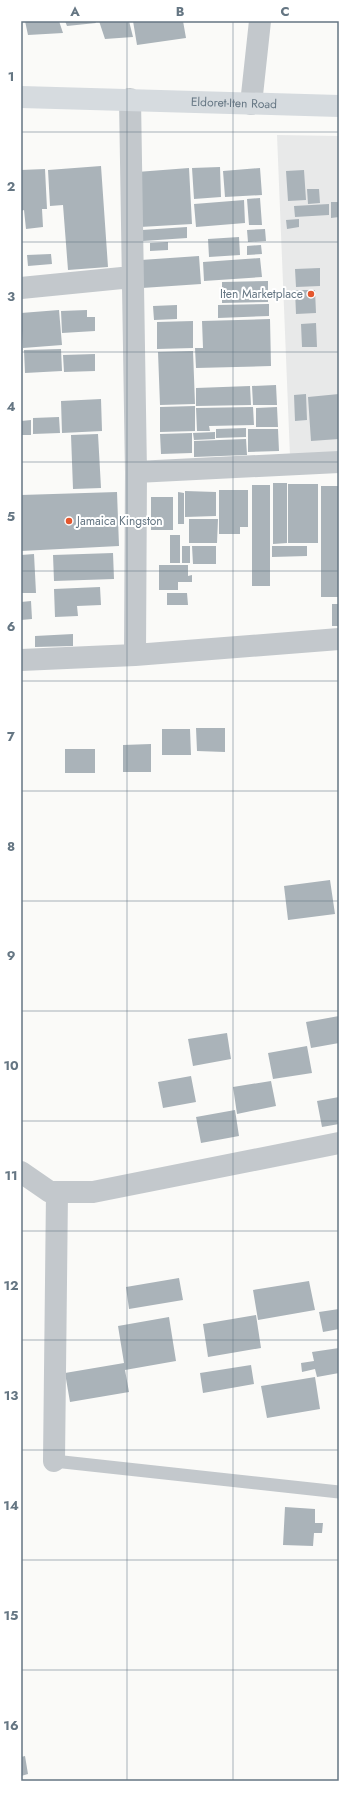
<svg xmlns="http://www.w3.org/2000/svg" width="360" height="1802" font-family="Jost,sans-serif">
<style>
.built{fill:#e8e9e9}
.building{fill:#aab3b9}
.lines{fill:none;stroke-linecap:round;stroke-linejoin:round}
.lane{stroke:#c3c8cc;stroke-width:13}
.street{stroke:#c3c8cc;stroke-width:22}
.primary{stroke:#d6dbdf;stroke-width:22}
.grid{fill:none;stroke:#657683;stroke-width:1;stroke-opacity:0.55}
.poi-dot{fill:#e4572e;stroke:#fff;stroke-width:1.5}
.labels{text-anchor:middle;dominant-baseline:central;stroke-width:4;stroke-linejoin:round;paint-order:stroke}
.street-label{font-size:12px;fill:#657683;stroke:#fff}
.poi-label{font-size:12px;fill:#657683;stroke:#fff;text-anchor:end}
.neatline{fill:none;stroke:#657683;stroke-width:1.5}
.grid-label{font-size:13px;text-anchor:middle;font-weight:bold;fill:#657683}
</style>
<rect width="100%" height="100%" fill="#fafaf8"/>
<path class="built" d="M277,135L339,136V453L290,456Z"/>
<path class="building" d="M25,21H59L63,33L28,35Z
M65,21H95L96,23L67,26Z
M99,21H129L133,37L105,39Z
M133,21H183L186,38L137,45Z
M101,166L108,267L68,270L63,205L50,206L48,170Z
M220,167L221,197L194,199L192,168Z
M189,168L192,224L140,227L137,172Z
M260,168L262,195L225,197L223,171Z
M45,169L47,209H42L43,227L26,229L24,210L21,211V170Z
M304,170L306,200L288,201L286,171Z
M307,189H319L320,203L308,204Z
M260,198L262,225H249L247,199Z
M244,200L245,223L196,227L194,204Z
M331,202H339V217L331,218Z
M329,204V215L295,217L294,206Z
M299,219V227L287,229L286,220Z
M187,227V238L143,241L142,230Z
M265,229L266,241L248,242L247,230Z
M239,237L240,255L209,257L208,239Z
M168,242V250L150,251V243Z
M261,245L262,254L247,255V246Z
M51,254L52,264L28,266L27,255Z
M199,256L201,284L142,288L141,260Z
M260,258L262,277L204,281L203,262Z
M320,268V286L296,287L295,269Z
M268,281V302L222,303V282Z
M295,290H315L316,313L296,314Z
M269,304V316L218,318V305Z
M177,305V319L154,320L153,306Z
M59,310L62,345L23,348L21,313Z
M87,310V317H95V331L62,333L61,311Z
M270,319L271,366L196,368L195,348H203L202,321Z
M193,321V348L157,349V322Z
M316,323L317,347H302L301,324Z
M61,349L62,371L25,373L24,350Z
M193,351L195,404L160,405L158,352Z
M95,354V371L64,372L63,355Z
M276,385L277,405H253L252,386Z
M250,386L251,405L196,406V388Z
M306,394L307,420L295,421L294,395Z
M339,394V439L311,441L308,397Z
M101,399L102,431L62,433L61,401Z
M195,406V431L160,432V407Z
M253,407L254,425L209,426L210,431H197L196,408Z
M277,407L278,427H256V408Z
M59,417L60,433L33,434V418Z
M31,420V435H21V421Z
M246,428V437L216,438V429Z
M248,429H278L279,451L248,452Z
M215,432V439L194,440L193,433Z
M192,433V453L161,454L160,434Z
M98,434L101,488L73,489L71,435Z
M246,439L247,455L194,457V441Z
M273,483H287V543L273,544Z
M288,484H318V543H288Z
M252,485H270V586H252Z
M321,486H339V597H321Z
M219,490H248V527H240V534H219Z
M185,491L216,492V516L185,517Z
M117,492L119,546L21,551V495Z
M178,492L184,493V524H178Z
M151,497H173V530H151Z
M189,519H218L217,543H189Z
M170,535H180V563H170Z
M182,546H190V563H182Z
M192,546H216V564H193Z
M272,546H307V556L272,557Z
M113,553L114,579L54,581L53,555Z
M34,554L36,593H21V555Z
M159,565H188V576L192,575V582H178V590H159Z
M100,587L101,605L77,606L78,616L55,617L54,589Z
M167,593H187L188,605H167Z
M31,601L32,619L21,620V602Z
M332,604H339V626H332Z
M73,634V646L35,647V636Z
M196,728H225V752L197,751Z
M162,729H190L191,755H162Z
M151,744V772H123V745Z
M65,749H95V773H65Z
M330,880L335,914L288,920L284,886Z
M339,1016V1043L311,1048L306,1022Z
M227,1033L231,1059L193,1066L188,1039Z
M307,1046L312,1073L273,1079L268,1053Z
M191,1076L196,1102L163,1108L158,1082Z
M271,1081L276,1106L237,1114L233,1087Z
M339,1097V1124L322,1127L317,1101Z
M235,1110L239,1136L201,1143L196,1117Z
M179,1278L183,1300L129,1309L126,1287Z
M309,1281L315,1310L258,1320L253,1290Z
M339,1309V1329L323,1332L319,1312Z
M256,1315L261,1348L208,1357L203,1324Z
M169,1317L176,1361L125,1370L129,1392L70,1402L65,1373L124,1363L118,1326Z
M339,1348V1373L317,1377L315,1369L302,1372L301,1363L314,1361L312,1352Z
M251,1365L254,1384L203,1393L200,1373Z
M315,1377L320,1409L267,1418L261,1386Z
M285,1507L315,1509V1523H323L322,1533H314L313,1546L283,1545Z
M25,1756L28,1774L21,1776V1757Z"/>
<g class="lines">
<path class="lane" d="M54,1461L339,1492"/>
<path class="street" d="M130,99L136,472L339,462
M251,104L260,21
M21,288L132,277
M135,655L136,472
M21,660L135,655L339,639
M21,1172L50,1192H93L339,1143
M54,1461L57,1192"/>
<path class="primary" id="s1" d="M21,97L339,106"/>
</g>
<path class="grid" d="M127,21V1781M233,21V1781M21,132H339M21,242H339M21,352H339M21,462H339M21,571H339M21,681H339M21,791H339M21,901H339M21,1011H339M21,1121H339M21,1231H339M21,1340H339M21,1450H339M21,1560H339M21,1670H339"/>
<g class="poi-dot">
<circle cx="311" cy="294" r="4"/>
<circle cx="69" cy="521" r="4"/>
</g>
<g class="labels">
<g class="street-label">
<text stroke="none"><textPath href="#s1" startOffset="213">Eldoret-Iten Road</textPath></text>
</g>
<g class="poi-label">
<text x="303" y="294">Iten Marketplace</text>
<text x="77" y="521" text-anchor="start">Jamaica Kingston</text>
</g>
</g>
<rect width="360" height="1802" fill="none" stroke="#ffffff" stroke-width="44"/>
<rect x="22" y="22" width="316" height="1758" class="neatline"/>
<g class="grid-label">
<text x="75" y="16">A</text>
<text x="180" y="16">B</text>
<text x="285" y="16">C</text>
<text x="11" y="81">1</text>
<text x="11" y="191">2</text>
<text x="11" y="301">3</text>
<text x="11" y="411">4</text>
<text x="11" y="521">5</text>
<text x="11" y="631">6</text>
<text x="11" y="741">7</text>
<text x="11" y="851">8</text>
<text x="11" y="960">9</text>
<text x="11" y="1070">10</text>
<text x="11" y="1180">11</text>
<text x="11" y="1290">12</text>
<text x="11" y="1400">13</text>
<text x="11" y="1510">14</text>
<text x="11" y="1620">15</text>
<text x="11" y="1730">16</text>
</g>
</svg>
